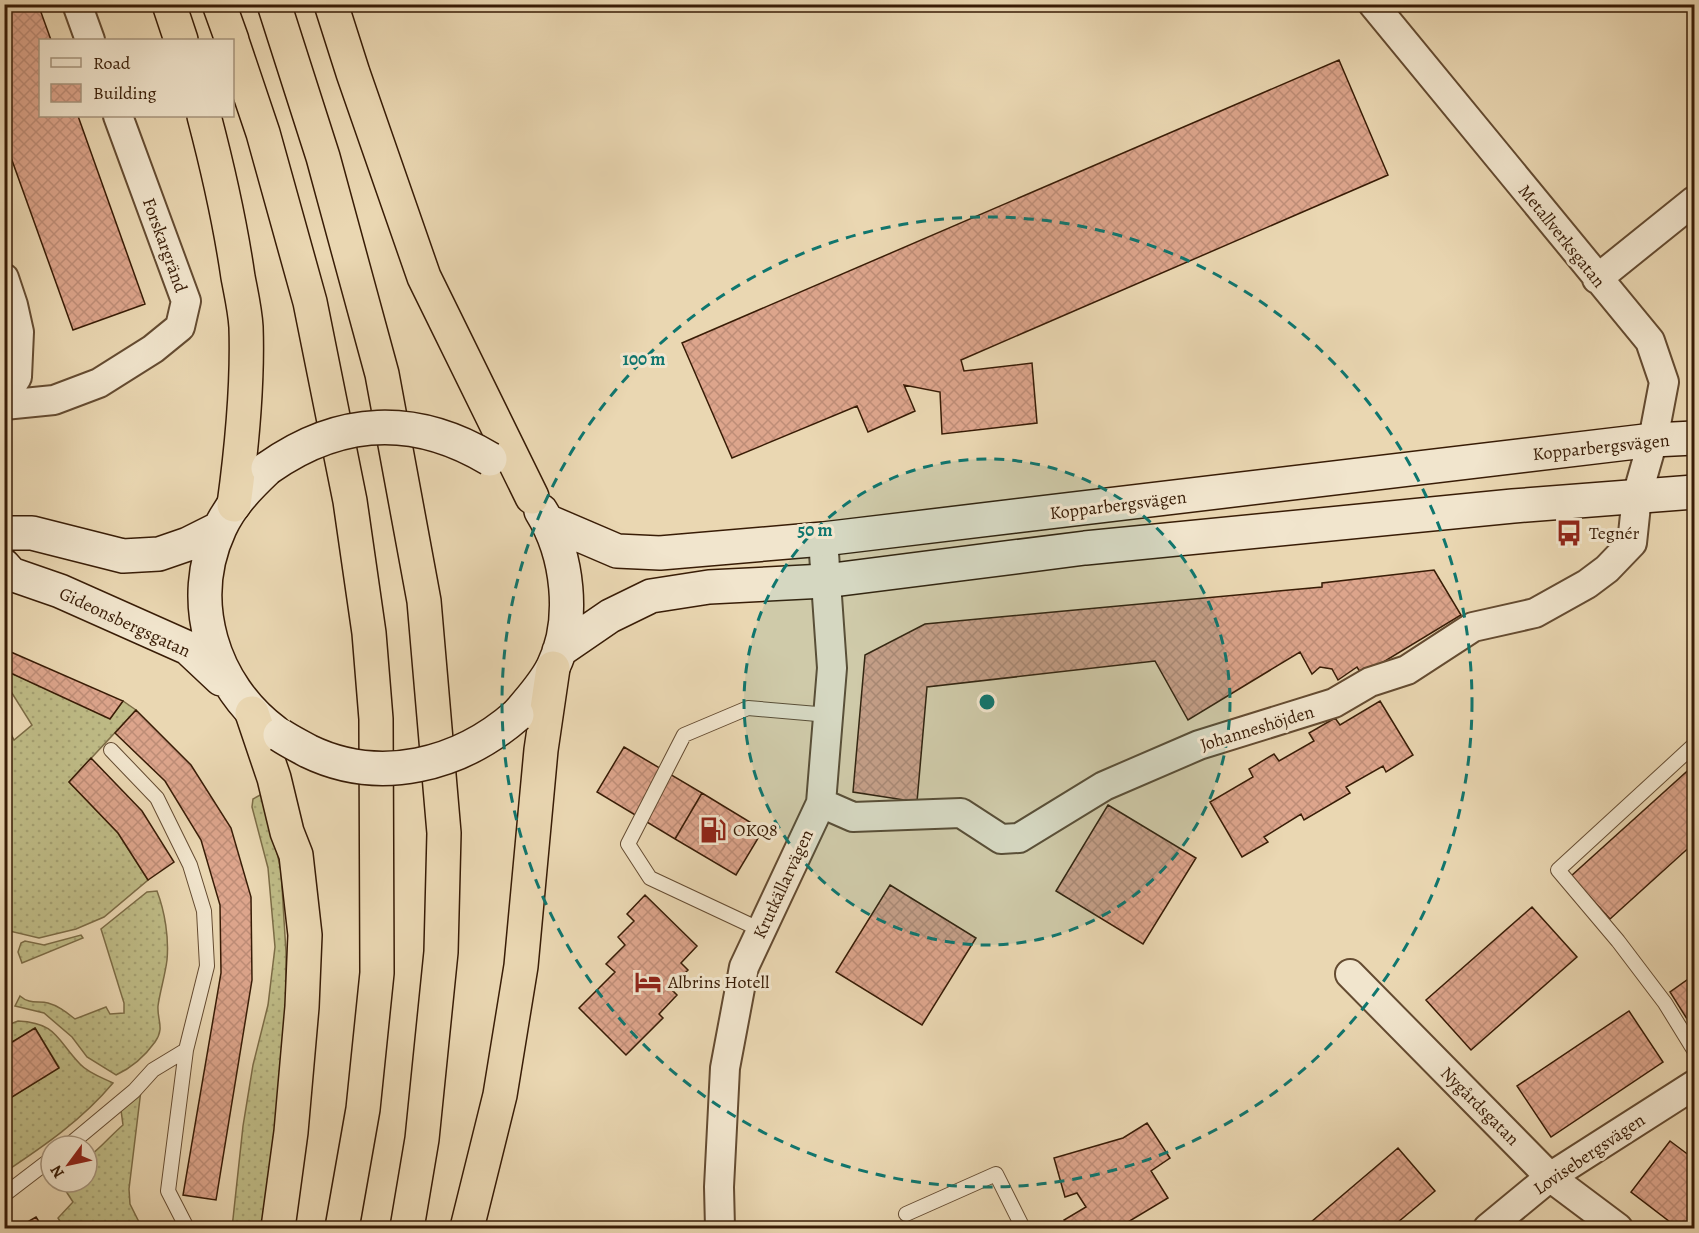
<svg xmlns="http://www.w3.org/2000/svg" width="1699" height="1233" font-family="Alegreya,serif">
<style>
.grass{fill:url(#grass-dots);stroke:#7c6c46;stroke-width:1.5}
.building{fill:url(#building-cross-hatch);stroke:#381c06;stroke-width:1.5}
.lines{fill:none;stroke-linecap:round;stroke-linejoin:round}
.lane-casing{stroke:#644b31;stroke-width:16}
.street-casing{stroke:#644b31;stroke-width:32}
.secondary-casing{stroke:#381c06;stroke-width:36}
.highway-casing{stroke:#381c06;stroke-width:36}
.lane{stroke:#f1e5cd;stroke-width:14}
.street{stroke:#f1e5cd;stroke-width:28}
.secondary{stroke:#f1e5cd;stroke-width:33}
.highway{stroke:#ead7b2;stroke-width:33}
.secondary-bridge-casing{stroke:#381c06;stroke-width:36;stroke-linecap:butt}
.secondary-bridge{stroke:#f1e5cd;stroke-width:33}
.ring{fill:none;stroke:#0f766e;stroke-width:3;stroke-dasharray:10 8}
.labels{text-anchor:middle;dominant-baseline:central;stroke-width:6;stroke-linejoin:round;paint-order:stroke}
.street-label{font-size:18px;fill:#381c06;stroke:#f1e5cd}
.poi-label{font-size:18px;fill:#381c06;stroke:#f1e5cd;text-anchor:start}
.centre{fill:#0f766e;stroke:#f1e5cd;stroke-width:3}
.ring-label{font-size:18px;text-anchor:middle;font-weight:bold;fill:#0f766e;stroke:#f1e5cd;stroke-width:6;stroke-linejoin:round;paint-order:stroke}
</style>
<defs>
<pattern id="grass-dots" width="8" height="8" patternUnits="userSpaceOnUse" patternTransform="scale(1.5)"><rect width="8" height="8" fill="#bfbc87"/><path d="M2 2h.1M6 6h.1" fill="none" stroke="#a5a173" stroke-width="1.8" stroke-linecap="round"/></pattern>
<pattern id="building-cross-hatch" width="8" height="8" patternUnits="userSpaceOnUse" patternTransform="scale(1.5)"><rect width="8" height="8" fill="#dda58c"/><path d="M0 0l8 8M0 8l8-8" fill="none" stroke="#be8d77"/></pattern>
</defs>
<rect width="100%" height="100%" fill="#ead7b2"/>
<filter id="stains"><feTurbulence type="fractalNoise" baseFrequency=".00333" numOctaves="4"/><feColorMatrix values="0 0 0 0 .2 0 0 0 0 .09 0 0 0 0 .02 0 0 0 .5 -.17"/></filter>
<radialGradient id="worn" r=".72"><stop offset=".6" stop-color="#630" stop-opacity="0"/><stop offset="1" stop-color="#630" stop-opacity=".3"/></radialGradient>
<path class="grass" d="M5,670L110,718L123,701L136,710L69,782L118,833L148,880L104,917L76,929L39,938L5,930V733L9,730L14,740L32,725L5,682Z
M264,793L281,871L286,952V1060L265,1228H232L243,1126L253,1065L268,1005L275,947L268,868L252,807L253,799Z
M157,891C165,912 169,938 167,960C165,976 160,991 158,1006C157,1020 165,1028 155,1042C145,1056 131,1068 116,1075L87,1057L72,1037L44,1013L15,1006L20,996C29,1004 37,1001 48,1003C59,1006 66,1012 75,1019L106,1007L110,1014L124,1013V1003L101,929L147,892Z
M81,935L83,938L22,963L18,952L21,943L25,941L44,945Z
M18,1021C57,1023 56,1039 80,1064C88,1073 103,1078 113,1083C82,1120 44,1146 5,1172L4,1102L59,1067L35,1028L5,1047V1026Z
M141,1090L129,1189L130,1204L142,1228H64L58,1218L73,1202L60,1182H87V1158C101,1148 110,1136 123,1125L121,1110Z"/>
<path class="building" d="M4,4H38L51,40H40V116H78L145,304L73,330L4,138Z
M1339,60L1388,175L961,360L964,371L1032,363L1037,423L942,434L940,392L904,385L915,411L868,432L857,406L732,458L682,343Z
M1434,570L1461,615L1362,675L1357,667L1338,680L1332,669L1320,667L1312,674L1300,652L1188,720L1155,661L927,687L917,802L853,792L865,655L925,624L1322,587V583Z
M4,649L123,701L110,719L4,670Z
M1380,701L1413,755L1386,772L1383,766L1346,787L1350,793L1304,820L1301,814L1264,837L1268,842L1242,857L1210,802L1253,777L1249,769L1274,754L1279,761L1314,741L1309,733L1335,718L1340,725Z
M136,710L191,765L231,828L251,897L252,980L216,1200L183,1195L221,973L220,905L201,840L165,781L115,733Z
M624,747L702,793L675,839L597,792Z
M91,758L142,811L174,862L148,880L118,833L69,782Z
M1694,765V843L1610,919L1571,876Z
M702,793L763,830L736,875L675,839Z
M1108,805L1196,858L1143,944L1056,891Z
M890,885L976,938L922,1025L836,972Z
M645,895L697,946L681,963L688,970L670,988L677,995L659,1014L663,1018L626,1055L579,1008L615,972L606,964L625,945L618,937L634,921L627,914Z
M1532,907L1577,957L1471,1050L1426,1000Z
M1694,975V1030L1670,992Z
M1629,1011L1663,1062L1551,1137L1517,1086Z
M35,1028L59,1068L4,1102V1047Z
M1147,1123L1170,1158L1151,1171L1168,1198L1118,1228H1069L1064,1220L1086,1207L1077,1193L1065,1197L1054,1158L1123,1138Z
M1670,1141L1694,1159V1228H1678L1631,1192Z
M1398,1148L1435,1191L1391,1228H1304Z
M36,1217L43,1228H17Z"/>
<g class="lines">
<g class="lane-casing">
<path id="lane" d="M1694,745L1558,870L1618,941L1665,1003L1694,1050
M111,750L157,798L190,865L204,911L207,966L186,1050L168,1191L187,1228
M761,930L650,878L628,844L684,735L748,708L829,715
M68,1146L134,1091L153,1070L186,1050
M4,1195L51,1159
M906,1214L996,1174L1023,1228"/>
</g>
<g class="street-casing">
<path id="street" d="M77,4L90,40
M4,278L13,305L19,332L17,377L4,397
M1597,279L1694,201
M4,405L54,400L99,383L153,349L180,327L186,301L118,116
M821,803L853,817L961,813L1001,839L1019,838L1104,786L1199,745L1334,703L1370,682L1407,670L1473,627L1535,613L1587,584L1607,569L1632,543L1637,496L1653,440L1664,382L1650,341L1373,4
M1350,974L1550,1177L1618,1228
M720,1228L719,1187L725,1068L744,967L821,803L832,668L823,539
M1488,1228L1550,1177L1694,1085"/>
</g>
<g class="secondary-casing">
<path id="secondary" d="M268,468C249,486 231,504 220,528C186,601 212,685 275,732
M547,521L617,551L660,553L823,539L1653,440L1694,438
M4,533H32L123,556L159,554L188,544L220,528
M4,566L11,574L60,591L188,648L221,679
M559,651L610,616L651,596L709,587L825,581L1085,548L1513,506L1694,492
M517,715C530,700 544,685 553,667C576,620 568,554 541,511"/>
</g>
<g class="highway-casing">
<path id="highway" d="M169,4L181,40
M219,4L232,40
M274,4L323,157L382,374L424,601L444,833L441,952L422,1139L407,1228
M331,4L353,73L424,277L532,497
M232,41L263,133L310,302L350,501L369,633L376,719L377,973L363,1109L342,1228
M204,116C218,169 230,222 238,277C241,293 245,310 246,327C248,386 242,446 234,505
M252,713L274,778L287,832L296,855L305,935L302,1007L291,1132L278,1228
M467,1228L500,1095L521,966L541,750L553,668"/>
</g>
<use href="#lane" class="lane"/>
<use href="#street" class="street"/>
<use href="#secondary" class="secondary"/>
<use href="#highway" class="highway"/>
<g class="secondary-bridge-casing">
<path id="secondary-bridge" d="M268,468C340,417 415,414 490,459
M280,735C289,741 299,746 308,751C380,786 460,765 517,715"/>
</g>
<use href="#secondary-bridge" class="secondary-bridge"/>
</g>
<circle cx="987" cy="702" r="243" fill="#0f766e" fill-opacity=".12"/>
<g class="ring">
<circle cx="987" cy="702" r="243"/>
<circle cx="987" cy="702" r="485"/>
</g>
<defs>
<g id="bus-bare" transform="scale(2.07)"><path d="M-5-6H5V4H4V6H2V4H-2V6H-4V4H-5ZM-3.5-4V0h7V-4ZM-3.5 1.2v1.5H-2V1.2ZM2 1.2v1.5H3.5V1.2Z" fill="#8f2418" stroke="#f1e5cd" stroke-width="2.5" paint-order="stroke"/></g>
<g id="fuel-bare" transform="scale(2.07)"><path d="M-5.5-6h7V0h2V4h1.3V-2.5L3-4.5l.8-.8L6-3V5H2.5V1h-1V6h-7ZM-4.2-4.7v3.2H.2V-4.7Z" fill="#8f2418" stroke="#f1e5cd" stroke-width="2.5" paint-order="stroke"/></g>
<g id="hotel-bare" transform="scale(2.07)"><path d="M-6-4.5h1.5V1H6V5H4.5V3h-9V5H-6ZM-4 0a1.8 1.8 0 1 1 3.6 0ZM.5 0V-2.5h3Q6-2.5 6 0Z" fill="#8f2418" stroke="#f1e5cd" stroke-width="2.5" paint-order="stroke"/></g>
</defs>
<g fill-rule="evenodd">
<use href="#bus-bare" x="1569" y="533"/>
<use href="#fuel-bare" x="713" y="830"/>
<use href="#hotel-bare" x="648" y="982"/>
</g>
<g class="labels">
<g class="street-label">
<text transform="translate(1562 236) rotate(51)">Metallverksgatan</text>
<text transform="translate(165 245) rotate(70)">Forskargränd</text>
<text transform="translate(1601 447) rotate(-6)">Kopparbergsvägen</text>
<text transform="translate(1118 505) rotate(-7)">Kopparbergsvägen</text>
<text transform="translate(125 622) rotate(25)">Gideonsbergsgatan</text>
<text transform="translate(1257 728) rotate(-17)">Johanneshöjden</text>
<text transform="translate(783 884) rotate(-65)">Krutkällarvägen</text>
<text transform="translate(1480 1106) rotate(45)">Nygårdsgatan</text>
<text transform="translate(1589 1154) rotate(-34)">Lovisebergsvägen</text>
</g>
<g class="poi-label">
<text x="1589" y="533">Tegnér</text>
<text x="733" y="830">OKQ8</text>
<text x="668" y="982">Albrins Hotell</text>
</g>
</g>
<circle cx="987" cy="702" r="9" class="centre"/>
<g class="ring-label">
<text x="644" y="365">100 m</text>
<text x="815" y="536">50 m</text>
</g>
<rect width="1699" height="1233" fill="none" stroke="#ead7b2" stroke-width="24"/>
<rect x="6" y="6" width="1687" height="1221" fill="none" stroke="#381c06" stroke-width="3"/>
<rect x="12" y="12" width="1675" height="1209" fill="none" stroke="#381c06" stroke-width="1.5"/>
<rect x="39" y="39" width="195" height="78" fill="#f1e5cd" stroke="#a7957d" stroke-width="1.5"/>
<rect x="51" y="58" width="30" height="9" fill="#f1e5cd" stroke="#a7957d" stroke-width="1.5"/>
<text x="93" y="69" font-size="18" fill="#381c06">Road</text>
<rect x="51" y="84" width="30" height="18" fill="url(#building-cross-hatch)" stroke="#a7957d" stroke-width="1.5"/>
<text x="93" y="99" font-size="18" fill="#381c06">Building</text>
<g transform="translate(69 1164) rotate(237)"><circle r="28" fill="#f1e5cd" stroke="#a7957d" stroke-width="1.5"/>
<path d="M0-4.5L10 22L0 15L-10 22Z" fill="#8f2418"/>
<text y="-9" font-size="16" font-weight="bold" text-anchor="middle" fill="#381c06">N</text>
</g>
<rect width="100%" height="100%" filter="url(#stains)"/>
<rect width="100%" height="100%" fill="url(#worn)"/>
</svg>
